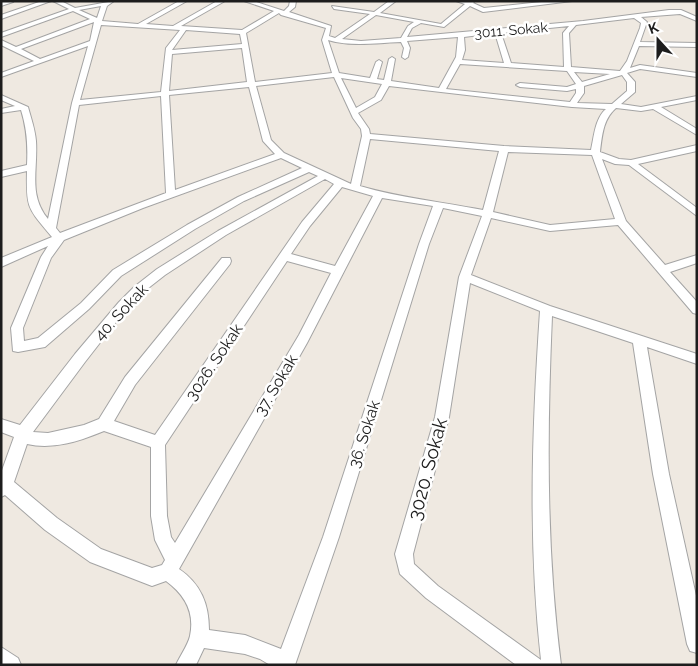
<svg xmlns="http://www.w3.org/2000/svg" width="698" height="666" font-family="Raleway,sans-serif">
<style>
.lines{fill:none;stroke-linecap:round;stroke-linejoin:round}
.minor-casing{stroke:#a4a4a4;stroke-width:2}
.minor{fill:#fff;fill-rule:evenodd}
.labels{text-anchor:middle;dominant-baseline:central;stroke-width:5;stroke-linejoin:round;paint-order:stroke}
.far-street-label{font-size:14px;fill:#1d1d1d;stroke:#fff}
.street-label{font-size:16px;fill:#1d1d1d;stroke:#fff}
.near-street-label{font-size:19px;fill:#1d1d1d;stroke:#fff}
</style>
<rect width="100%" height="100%" fill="#efe9e1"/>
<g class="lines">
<g class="minor-casing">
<path id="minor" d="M14,1L13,2L1,6V2Z
M42,1H51L1,19V15Z
M53,1H61L75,8L114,1L107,6L102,21L138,24L179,1H187L146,24L173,26L217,1H225L181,26L242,30L274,11L244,1H253L284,11L289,6L290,1H296L295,7L289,12L331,26L329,36L335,38L370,14L334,9L332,6L374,12L389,1H396L380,13L441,24L465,4L456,1H475L473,3L484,8L551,1H572L483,12L470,6L444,27L421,23L412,28L407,37L583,21L669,10H681L697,17V21L680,14L641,17L647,22L640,42L697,43V47L639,46L630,68L640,65L697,73V77L640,69L627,73L635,82V92L621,104L641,107L697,96V100L661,107L697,129V135L653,109L641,111L616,108C603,119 602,136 600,152L619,159L631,160L697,145V151L638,164L697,208V216L629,165L615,164L602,159L626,221L665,265L697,255V263L670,272L697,302V314L693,313L618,225L550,231L491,218L471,275L550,306L697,354V364L647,347L669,474L697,600V653L690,651L687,644L653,474L633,343L552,316C547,433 546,548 561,665H516L426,598L400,574L395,554L435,417L459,277L482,216L443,208L429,244L339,537L295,665H270L260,659L245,654L204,648L196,665H176C180,656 188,645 190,636C195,612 185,595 166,581L152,586L90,562L45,530L5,495L1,497V473L14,437L1,432V419L20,425L75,354L119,302L134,287L157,269L218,231L318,176L309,172L244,201L195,229L121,276L89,309L45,347L18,352L13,351L11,328L41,257L48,246L1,267V258L52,237C28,208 26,209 27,171L1,177V171L27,165C28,145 27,129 21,110L1,113V109L15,106L1,100V95L28,107C31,118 35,129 36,141C38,170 28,195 48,219L72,103L88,46L1,77V73L34,61L1,45V40L16,47L90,19L73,11L1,37V33L69,9ZM101,6L97,18L79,10ZM279,13L281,15L326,28L322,40L332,73L255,82L246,33ZM376,15L414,22L408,26L401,38L361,41L342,39ZM634,18L641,23L640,28L627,61L620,71L571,67L569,33L576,25ZM94,22L90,41L40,59L21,49ZM101,25L180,30L166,48L161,92L80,100ZM569,26L563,33L564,67L511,63L501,33ZM186,30L240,34L242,44L172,50ZM495,33L504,63L462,60L465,50L464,37ZM458,37L456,57L439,88L391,81L395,59L392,57L389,59L384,80L377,79L382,62L379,60L376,62L370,78L339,73L328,40C351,47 376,43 401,42L404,48L402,57L405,59L408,57L410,48L407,41ZM242,48L247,82L169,91L172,54ZM460,64L567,71L576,84L567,87L520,83L516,85L520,87L567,91L576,89V93L570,102L446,89ZM574,72L610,74L582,82ZM622,75L627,82V91L612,104L577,103L584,93V86ZM334,77L353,118L361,129L362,136L351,184L284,153L271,140L256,86ZM341,78L382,84L375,97L356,108ZM389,86L572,107L606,109C595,118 594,137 591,150L504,146L370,134L369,129L358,113L381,100ZM249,87L263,141L275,154L175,190L169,95ZM161,96L166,193L60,233L56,228L79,105ZM370,139L499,151L483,210C443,202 400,198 360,186ZM508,152L592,155L615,219L550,225L493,212ZM281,158L302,168L238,197L187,225L113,270L81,303L38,338L24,341L23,328L51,258L64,240L143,208ZM325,179L334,184L302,222L155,435L114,421L135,385L230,264L231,261L230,258H222L125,377L99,419L84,425L48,433L33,432L85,362L127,308L142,293L165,275L226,235ZM342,187L373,196L335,266L291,254L310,226ZM382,198L433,206L419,244L323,537L281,649L245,635L209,630C209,604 201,584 179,569L307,343ZM287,261L331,273L299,335L175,543L171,537L167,516L165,445ZM470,283L540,311C532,428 528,544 541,660L438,586L414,564L413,554L449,417ZM104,431L151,447V516L155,540L165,560L162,565L152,568L101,549L57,518L14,482L27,444C53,450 80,441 104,431Z
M1,647L18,658L21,665H1Z"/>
</g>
<use href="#minor" class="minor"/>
</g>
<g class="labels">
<g class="far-street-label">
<text transform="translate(511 30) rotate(-5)">3011. Sokak</text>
</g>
<g class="street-label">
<text transform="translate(121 312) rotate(-47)">40. Sokak</text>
<text transform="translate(214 362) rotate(-56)">3026. Sokak</text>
<text transform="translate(276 385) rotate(-59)">37. Sokak</text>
<text transform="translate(364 434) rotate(-72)">36. Sokak</text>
</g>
<g class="near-street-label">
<text transform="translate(427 469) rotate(-75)">3020. Sokak</text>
</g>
</g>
<rect width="698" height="666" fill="none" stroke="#1d1d1d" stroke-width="5"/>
<g transform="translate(658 40) rotate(339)" stroke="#ffffff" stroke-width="4" paint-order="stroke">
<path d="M0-4L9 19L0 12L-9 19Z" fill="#1d1d1d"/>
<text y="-8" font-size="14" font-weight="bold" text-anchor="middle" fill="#1d1d1d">K</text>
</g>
</svg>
